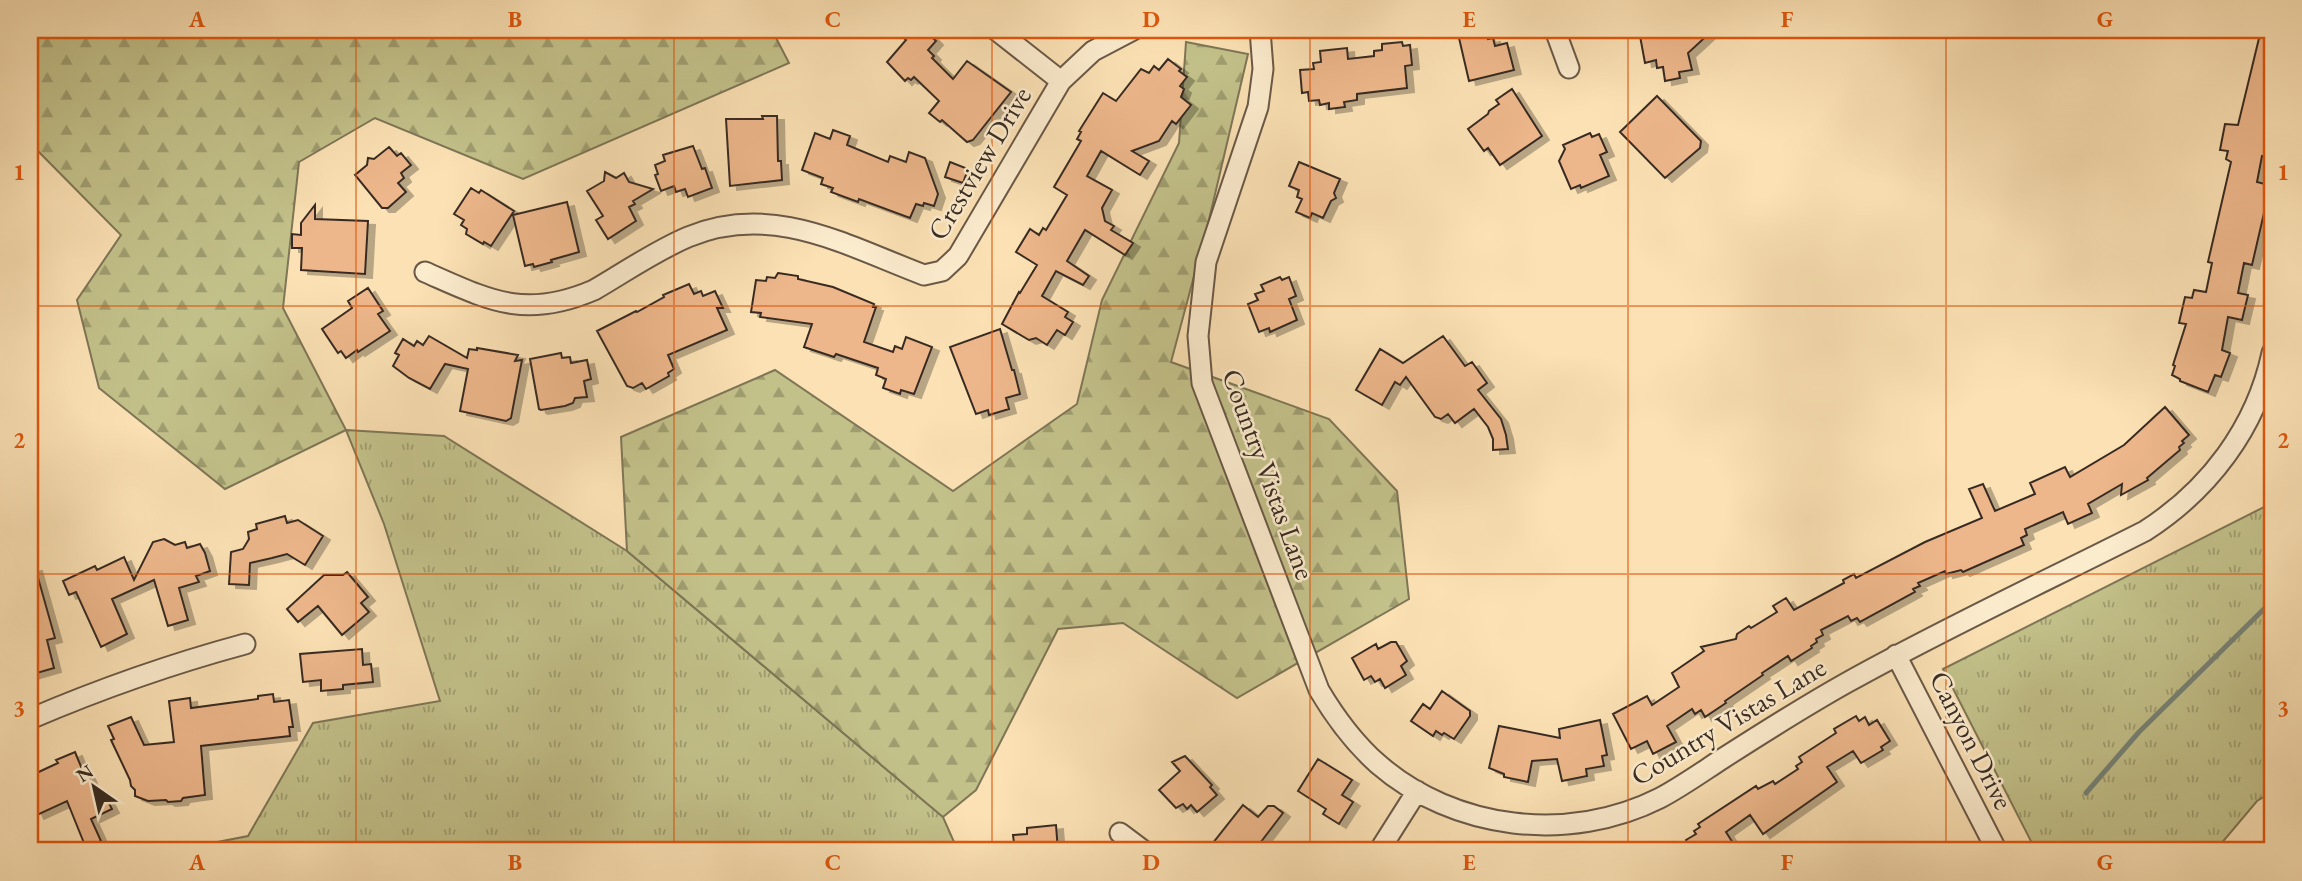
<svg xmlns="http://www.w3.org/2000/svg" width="2302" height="881" font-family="'EB Garamond',serif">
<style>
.grass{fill:url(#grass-tufts);stroke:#7e7656;stroke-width:2}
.forest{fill:url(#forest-firs);stroke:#7e7656;stroke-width:2}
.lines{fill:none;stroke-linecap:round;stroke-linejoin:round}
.stream{stroke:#768377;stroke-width:5}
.building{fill:#edb78b;stroke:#392c23;stroke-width:2;filter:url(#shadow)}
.minor-casing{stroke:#6a5947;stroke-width:23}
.minor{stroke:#fcecce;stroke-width:19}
.grid{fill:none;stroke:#df570d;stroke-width:2;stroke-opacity:0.55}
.labels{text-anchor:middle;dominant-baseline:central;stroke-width:5;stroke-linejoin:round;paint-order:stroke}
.street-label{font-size:28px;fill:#392c23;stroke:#fcecce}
.neatline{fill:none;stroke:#df570d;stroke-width:2.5}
.grid-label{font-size:23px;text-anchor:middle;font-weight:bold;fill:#df570d}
</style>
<defs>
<pattern id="grass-tufts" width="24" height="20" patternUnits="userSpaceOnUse" patternTransform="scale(1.75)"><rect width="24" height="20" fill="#c3c18a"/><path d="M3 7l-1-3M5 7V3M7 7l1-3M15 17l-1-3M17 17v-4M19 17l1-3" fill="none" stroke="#9f9d70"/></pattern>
<pattern id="forest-firs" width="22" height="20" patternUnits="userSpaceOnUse" patternTransform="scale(1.75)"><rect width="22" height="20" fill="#c3c18a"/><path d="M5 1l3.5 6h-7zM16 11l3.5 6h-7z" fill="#9f9d70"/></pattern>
<filter id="shadow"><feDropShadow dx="7" dy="4" stdDeviation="0" flood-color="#0004"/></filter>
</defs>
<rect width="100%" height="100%" fill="#fbe1b4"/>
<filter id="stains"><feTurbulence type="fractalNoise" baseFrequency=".00286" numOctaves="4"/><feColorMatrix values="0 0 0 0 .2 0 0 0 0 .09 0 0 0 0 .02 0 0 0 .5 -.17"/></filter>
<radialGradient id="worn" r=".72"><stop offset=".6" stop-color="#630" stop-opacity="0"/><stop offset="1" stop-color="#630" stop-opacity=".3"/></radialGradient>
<path class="grass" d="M346,430L444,436L627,551L943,817L958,851H171L248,836L313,723L440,701L384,524Z
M2272,503V792L2257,801L2215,851H2036L1943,669Z"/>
<path class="forest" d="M36,30H772L789,63L523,179L375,118L299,162L283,308L346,430L225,489L99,388L77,300L121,235L30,143V32Z
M1186,42L1248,54L1208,224L1171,362L1329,419L1397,491L1409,599L1237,698L1123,623L1058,629L976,790L943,817L627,551L621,437L775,370L953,491L1077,404L1102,300L1179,143Z"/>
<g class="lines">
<path class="stream" d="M2086,793L2139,732L2268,605L2272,604"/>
</g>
<path class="building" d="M910,30H925L936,41L928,50L934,56L932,58L953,79L967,61L1011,92L973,140L967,142L942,120L940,122L929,113L939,101L914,77L911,80L908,78L905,81L887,62L906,40L903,37Z
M1469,30H1486L1488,39L1493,38L1495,46L1507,43L1514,70L1469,81L1459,38L1471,35Z
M1671,30H1713L1688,53L1692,70L1679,72L1680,78L1665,81L1663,67L1657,68L1656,60L1645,63L1640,36Z
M2261,30H2272V150L2269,149L2267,157L2262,156L2257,182L2265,184L2264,199L2267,200L2252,265L2244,263L2238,293L2248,295L2242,320L2228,317L2222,350L2230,353L2221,377L2215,375L2208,392L2180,381V379L2172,375L2175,366L2173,365L2186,324L2179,323L2185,297L2192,298L2194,290L2206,292L2212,263L2208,262L2231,162L2226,159L2228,151L2220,150L2225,124L2238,125Z
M1402,42L1403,46L1410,45L1412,65L1405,66L1407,88L1357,94V100L1344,102L1345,107L1329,109V103L1320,105L1319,100L1309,101L1308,92L1302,93L1300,70L1314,69L1313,63L1321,62L1320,51L1347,48L1348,59L1374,56V51L1382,50V44Z
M1168,59L1181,69L1179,71L1187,77L1180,86L1184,89L1181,97L1191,105L1176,124L1172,121L1159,141L1132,151L1149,161L1140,175L1101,151L1087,176L1112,190L1102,208L1105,221L1114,226L1111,230L1133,243L1125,255L1085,230L1067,261L1089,276L1083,285L1056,271L1042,296L1068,312L1065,317L1073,322L1065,335L1057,330L1047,345L1036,338L1029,340L1002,324L1019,292L1020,293L1037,265L1016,252L1030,229L1039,235L1043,228L1046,230L1067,195L1054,187L1081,141L1077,139L1081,132L1079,131L1103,93L1116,101L1141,69L1149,73L1154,66L1159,70Z
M1512,89L1542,136L1500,165L1488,148L1484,151L1468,129L1488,114L1489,111L1499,104L1496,100Z
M1657,96L1701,141L1700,148L1665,178L1620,132Z
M762,116H777L778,161H781L782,180L730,186L726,119H763Z
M833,130L850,136L847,145L888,162L890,156L906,162L909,152L925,158L938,194L934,206L924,203L923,206L916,204L910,218L859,199L858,202L831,192L833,188L821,184L823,178L802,170L815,133L830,139Z
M1590,133L1592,137L1599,134L1607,152L1600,155L1609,176L1581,188L1580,185L1571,189L1559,161L1565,149L1563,145Z
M693,146L702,169L705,168L712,188L688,197L685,189L676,192L674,186L661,191L655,175L658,174L655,165L665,161L663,155Z
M389,147L397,156L401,153L411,165L401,173L404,178L398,183L406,192L388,208H382L355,175L367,165L368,158L374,159Z
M950,162L968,169L963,183L945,177Z
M1299,162L1340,179L1334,193L1336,198L1331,201L1323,218L1312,213L1310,218L1296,212L1302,199L1297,197L1299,190L1289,186Z
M605,172L616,178L624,173L629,182L653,189L633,201L635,204L629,207L636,221L608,239L596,220L603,216L587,191L604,181Z
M471,188L479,193L481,190L514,211L491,246L484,242L483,244L466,234L467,229L461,225L464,220L454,214Z
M567,202L579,252L551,260L552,262L534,267L533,264L525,266L513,215Z
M315,205V219L368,221L365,274L301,270L302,248H292V234L301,235V223Z
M778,273L798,276V279L833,287L874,304L873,307H876L864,342L893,352L895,346L902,349L906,337L932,347L914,394L901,390L900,394L883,388L886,379L876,375L878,368L836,354L834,357L804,347L812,324L760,317L761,313L751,312L756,280L766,281L767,277L775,278Z
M1280,277L1282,280L1289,277L1296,296L1289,299L1297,320L1270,332L1269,328L1259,332L1248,304L1258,300L1255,294L1264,291L1261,285Z
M689,284L694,294L701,291L703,296L715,291L723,308H717L727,330L668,355L674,369L668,373L669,376L646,389L642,383L633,388L627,386L597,331L636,311L637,312L664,297L663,295Z
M368,288L383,311L378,314L390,331L358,352L357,350L346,358L341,351L338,353L322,329L352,308L348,301Z
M1000,329L1012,370H1014L1020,394L1006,398L1009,409L989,415L988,410L976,414L950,347Z
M429,336L467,358L469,349L477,350V348L518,355L515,361L522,360L511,418L506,421L460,411L468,369L445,364L430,389L409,378L393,366L399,355L395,353L403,339L414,346L417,341L423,345Z
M1443,336L1465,366L1472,362L1487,383L1478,390L1501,419L1506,435L1508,449L1493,450V439L1488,427L1474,409L1455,423L1448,414L1441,419L1435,417L1406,377L1400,385L1395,382L1382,405L1356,390L1380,349L1403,363Z
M561,353L562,358L570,357L571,363L587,360L591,379L584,381L587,397L575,398L573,403L565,406L541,410L539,409L530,359Z
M2165,407L2189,435L2182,441L2184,443L2179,447L2180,450L2147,478L2148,480L2121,495L2122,484L2088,504L2092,513L2068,524L2063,512L2025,529L2027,535L2021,538L2024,545L1963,572L1961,570L1946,574L1945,571L1918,583L1920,586L1913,589L1915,592L1860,622L1857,618L1851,621L1848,616L1821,630L1823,635L1816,639L1817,642L1811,646L1812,648L1791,661L1788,656L1762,673L1763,675L1725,701L1726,703L1705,717L1701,710L1695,714L1692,709L1667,726L1676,742L1653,754L1647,741L1631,749L1613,714L1647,696L1652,705L1679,687L1672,673L1704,651L1701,647L1736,639L1737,634L1749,626L1751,628L1777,612L1773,606L1786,598L1794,610L1844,583L1843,580L1854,574L1856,578L1925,542L1982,518L1969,489L1983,484L1995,511L2035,494L2030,483L2065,467L2070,477L2124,445Z
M285,516L287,523L298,520L323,536L305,565L287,554L272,558L250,563L249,585L229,584L231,552L243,549L249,539L248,532L257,529L256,524Z
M164,539L175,545L185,542L187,548L200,544L205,553L210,571L196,576L199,582L179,588L188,620L168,626L154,580L112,599L127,634L101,647L76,592L69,595L63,581L95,566L97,570L124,557L134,580L153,542Z
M35,567L55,638L47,640L54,668L30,675V568Z
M347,572L368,597L361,603L369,612L342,635L318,606L298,622L287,609L324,575H343Z
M1391,642H1396L1407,661L1401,666L1406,675L1385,688L1380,679L1375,682L1371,676L1364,680L1352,658L1376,644L1378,649Z
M362,649L363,665L371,664L373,682L343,685V689L321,691V680L303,682L300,654Z
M1442,691L1470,711V716L1454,739L1444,733L1442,735L1436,731L1433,736L1411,721L1423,704L1430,709Z
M273,694L274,702L289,700L293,727H289L290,736L201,746L205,795L183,798L181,801L168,802L166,800L148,801L135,796V790L131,786L130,780L111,740L114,739L108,726L131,717L144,745L174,742L169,701L190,698L191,708L258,699V696Z
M1856,716L1859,721L1865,717L1869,725L1877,720L1890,741L1881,747L1883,750L1861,763L1853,751L1827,767L1837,782L1763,834L1750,815L1726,832L1738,851H1693L1686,840L1696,834L1694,831L1700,827L1698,824L1756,786L1758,789L1773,781L1775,784L1798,769L1796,766L1802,762L1799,757L1836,733L1834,729Z
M1600,720L1607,755L1602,756L1604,766L1586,769L1587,776L1562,781L1557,759L1532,761L1528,782L1504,777V774L1489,768L1499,726L1560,738L1559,729Z
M75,752L84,774L88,775L93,787L102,790L112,809L91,819L101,841L86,848L67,801L37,815L30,798V776L58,763L56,760Z
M1185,756L1212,785L1210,787L1217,795L1197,812L1191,805L1187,809L1183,804L1176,808L1159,790L1180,771L1172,762Z
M1318,759L1352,780L1342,795L1353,802L1339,824L1323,814L1326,809L1298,791Z
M1243,805L1258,817L1268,806H1274L1283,813L1254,851H1222L1213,843Z
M1056,825L1058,851H1015L1013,835L1027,834V828Z"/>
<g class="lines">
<g class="minor-casing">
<path id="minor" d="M996,30L1061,81
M1260,30L1263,69L1258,107L1206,262L1198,336L1202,383L1319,690C1335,717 1353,742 1378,764C1454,830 1569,844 1660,798C1681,787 1702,772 1722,759C1764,732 1805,706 1848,682C1945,628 2046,581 2145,531C2209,490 2256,428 2272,353
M1555,30L1569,68
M425,272C489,300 524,320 594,290C625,272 655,251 688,237C772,202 845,245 924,275L942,271L958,256L1061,81L1093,51L1133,30
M1896,655L1997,851
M30,719C100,689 171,664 245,644
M1120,833L1144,851
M1379,851L1417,791"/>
</g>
<use href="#minor" class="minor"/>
</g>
<path class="grid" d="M356,30V851M674,30V851M992,30V851M1310,30V851M1628,30V851M1946,30V851M30,306H2272M30,574H2272"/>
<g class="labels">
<g class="street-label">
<text transform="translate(979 163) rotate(-59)">Crestview Drive</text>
<text transform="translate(1269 474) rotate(70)">Country Vistas Lane</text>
<text transform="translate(1728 721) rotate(-31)">Country Vistas Lane</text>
<text transform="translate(1972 740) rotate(63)">Canyon Drive</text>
</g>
</g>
<rect width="2302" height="881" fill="none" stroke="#fbe1b4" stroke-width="77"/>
<g transform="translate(94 787) rotate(326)" stroke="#fcecce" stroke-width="5" paint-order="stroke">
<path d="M0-5L12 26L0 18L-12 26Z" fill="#392c23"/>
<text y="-10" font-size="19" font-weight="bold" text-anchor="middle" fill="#392c23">N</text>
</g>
<rect x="38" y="38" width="2226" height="804" class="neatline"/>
<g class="grid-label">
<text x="197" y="27">A</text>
<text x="515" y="27">B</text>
<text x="833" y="27">C</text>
<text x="1151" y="27">D</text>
<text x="1469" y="27">E</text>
<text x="1787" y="27">F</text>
<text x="2105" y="27">G</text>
<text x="19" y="180">1</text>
<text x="2283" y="180">1</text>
<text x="19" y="448">2</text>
<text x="2283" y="448">2</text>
<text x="19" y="716">3</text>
<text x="2283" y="716">3</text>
<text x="197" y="870">A</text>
<text x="515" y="870">B</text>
<text x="833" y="870">C</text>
<text x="1151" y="870">D</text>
<text x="1469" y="870">E</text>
<text x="1787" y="870">F</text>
<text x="2105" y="870">G</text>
</g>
<rect width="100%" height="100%" filter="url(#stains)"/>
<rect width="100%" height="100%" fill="url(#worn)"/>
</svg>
